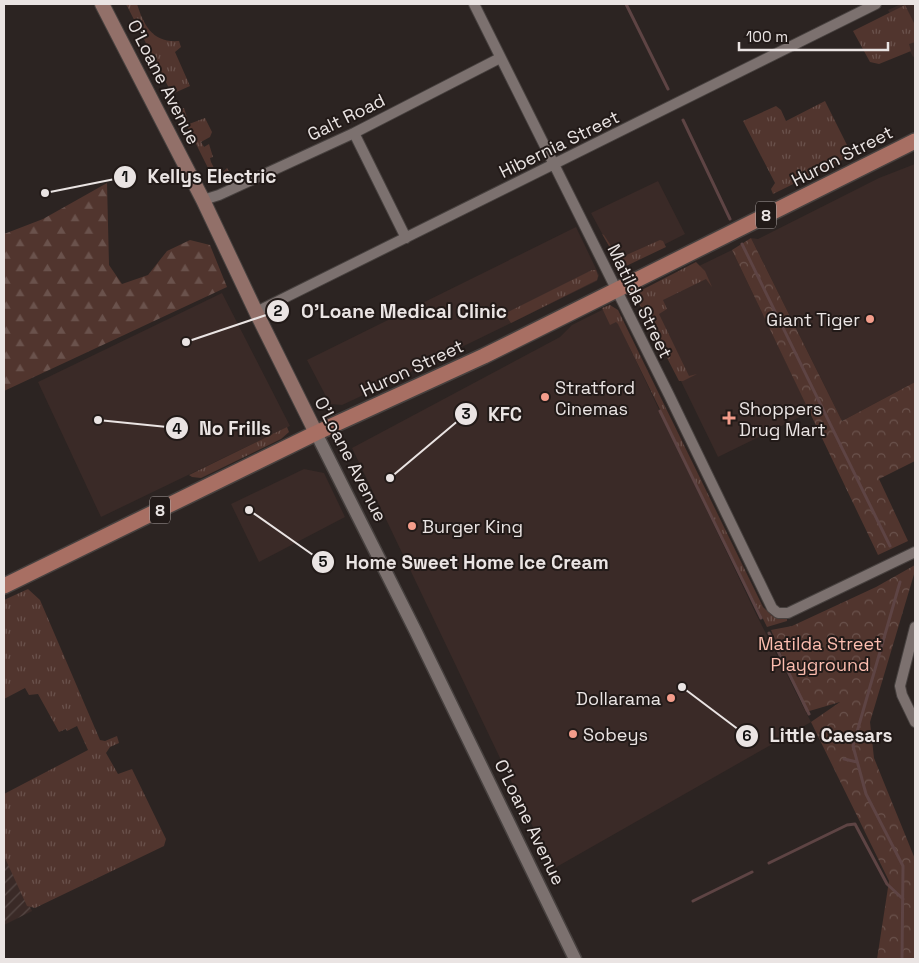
<svg xmlns="http://www.w3.org/2000/svg" width="919" height="963" font-family="'Space Grotesk',sans-serif">
<style>
.built{fill:#3a2a27}
.industrial{fill:url(#industrial-furrows)}
.grass{fill:url(#grass-tufts)}
.forest{fill:url(#forest-firs)}
.park{fill:url(#park-crowns)}
.lines{fill:none;stroke-linecap:round;stroke-linejoin:round}
.stream{stroke:#5e4444;stroke-width:3}
.minor-casing{stroke:#47413f;stroke-width:12}
.tertiary-casing{stroke:#47413f;stroke-width:15}
.secondary-casing{stroke:#47413f;stroke-width:16}
.primary-casing{stroke:#47413f;stroke-width:18}
.minor{stroke:#7c716f;stroke-width:10}
.tertiary{stroke:#7c716f;stroke-width:12}
.secondary{stroke:#927069;stroke-width:14}
.primary{stroke:#a86f63;stroke-width:15}
.poi-dot{fill:#f49d8b;stroke:#221a18;stroke-width:2}
.labels{text-anchor:middle;dominant-baseline:central;stroke-width:4;stroke-linejoin:round;paint-order:stroke}
.shield{fill:#221a18;stroke:#aea7a6;stroke-width:1}
.shield-label{font-size:16px;font-weight:bold;fill:#eae4e3}
.street-label{font-size:18px;fill:#eae4e3;stroke:#221a18}
.poi-label{font-size:18px;fill:#eae4e3;stroke:#221a18;text-anchor:start}
.park-label{font-size:18px;fill:#fcbdaf;stroke:#221a18}
.leader{fill:none;stroke:#eae4e3;stroke-width:2}
.callout-dot{fill:#eae4e3;stroke:#221a18;stroke-width:2}
.mark-label{font-size:15px;text-anchor:middle;font-weight:bold;fill:#111}
.callout-label{font-size:19px;text-anchor:middle;font-weight:bold;fill:#eae4e3;stroke:#221a18;stroke-width:4;stroke-linejoin:round;paint-order:stroke}
</style>
<defs>
<pattern id="industrial-furrows" width="10" height="10" patternUnits="userSpaceOnUse" patternTransform="scale(1.25)"><rect width="10" height="10" fill="#3a2a27"/><path d="M-1 1l2-2M0 10L10 0M9 11l2-2" fill="none" stroke="#574946"/></pattern>
<pattern id="grass-tufts" width="24" height="20" patternUnits="userSpaceOnUse" patternTransform="scale(1.25)"><rect width="24" height="20" fill="#51352e"/><path d="M3 7l-1-3M5 7V3M7 7l1-3M15 17l-1-3M17 17v-4M19 17l1-3" fill="none" stroke="#6a524c"/></pattern>
<pattern id="forest-firs" width="22" height="20" patternUnits="userSpaceOnUse" patternTransform="scale(1.25)"><rect width="22" height="20" fill="#51352e"/><path d="M5 1l3.5 6h-7zM16 11l3.5 6h-7z" fill="#6a524c"/></pattern>
<pattern id="park-crowns" width="20" height="18" patternUnits="userSpaceOnUse" patternTransform="scale(1.25)"><rect width="20" height="18" fill="#51352e"/><path d="M2 6a3 3 0 1 1 6 0M12 15a3 3 0 1 1 6 0" fill="none" stroke="#6a524c"/></pattern>
</defs>
<rect width="100%" height="100%" fill="#2c2422"/>
<path class="built" d="M901,4H915V56L913,57L888,10Z
M915,164V382L842,421L751,238L758,239L879,178Z
M658,181L685,234L620,267L591,213Z
M576,227L599,275L597,281L355,399L342,405L330,404L307,360Z
M732,250L810,412L718,457L639,295Z
M222,293L290,426L101,517L38,382Z
M610,306L756,614L811,722L553,869L352,448L560,337L572,325Z
M304,469L324,473L345,517L259,562L231,504Z"/>
<path class="industrial" d="M4,853L32,911L4,925Z"/>
<path class="grass" d="M126,4H137C144,26 153,43 179,41L181,47L175,52L190,86L172,94Z
M905,5L915,25V42L909,44L911,51L879,64L870,62L853,31Z
M825,101L852,155L773,194L771,189L775,183L743,121L776,106L781,110L786,121Z
M184,108L189,124L205,118L212,132L210,137L201,142L204,147L209,144L213,157L210,158L211,162L214,168H217L219,172H223L227,168L232,177L217,184L215,182L179,110Z
M602,234L604,235L617,255L622,257L660,240L663,241L666,247L622,268Z
M696,262L705,271L712,287L706,279L663,300L667,309L659,314L689,376L697,374L683,381H679L634,294Z
M592,270H596L598,276L597,280L511,323L505,314L508,312Z
M610,305L618,310L763,607C770,614 777,617 787,619V621L767,627L618,324L616,322L610,325L602,308Z
M287,427L289,432L281,439L201,478L192,477L189,475Z
M28,589L40,600L100,740L105,741L117,736L119,743L110,747L106,753L118,774L132,769L166,839L164,846L35,908L27,906L4,856V794L88,750L77,726L67,731L66,729L59,732L38,694L29,695L25,688L4,699V600Z"/>
<path class="forest" d="M107,183L109,265L122,284L148,275L167,251L190,240L210,245L227,287L4,391V234L43,219Z"/>
<path class="park" d="M751,238L842,421L915,382V461L879,479L908,541L878,555L732,250Z
M915,565V571L870,722L874,758L915,859V959H877L889,881L811,722L840,702L806,712L771,630L792,626L876,587Z"/>
<g class="lines">
<path class="stream" d="M626,4L668,89
M683,120L730,219
M742,244L890,546
M660,411L761,618
M900,582L853,746L866,794L903,866L902,959
M769,633L809,714
M844,759L857,762
M769,863L847,825L855,824L887,884L903,899
M693,901L752,872"/>
<g class="minor-casing">
<path id="minor" d="M474,4L669,395L772,608L778,613H788L915,552
M354,133L406,238
M203,200L219,195L354,133L500,58
M256,312L876,4
M915,627L900,686L902,695L915,722"/>
</g>
<g class="tertiary-casing">
<path id="tertiary" d="M316,433L415,630L575,959"/>
</g>
<g class="secondary-casing">
<path id="secondary" d="M102,4L203,200L256,312L316,433"/>
</g>
<g class="primary-casing">
<path id="primary" d="M4,586L316,433L484,356L915,141"/>
</g>
<use href="#minor" class="minor"/>
<use href="#tertiary" class="tertiary"/>
<use href="#secondary" class="secondary"/>
<use href="#primary" class="primary"/>
</g>
<g class="poi-dot">
<circle cx="870" cy="319" r="5"/>
<circle cx="545" cy="397" r="5"/>
<path d="M726.5 410.5h5v5h5v5h-5v5h-5v-5h-5v-5h5z"/>
<circle cx="412" cy="526" r="5"/>
<circle cx="671" cy="698" r="5"/>
<circle cx="573" cy="734" r="5"/>
</g>
<g class="labels">
<g class="shield">
<rect x="756" y="201.5" width="20" height="27" rx="4"/>
<rect x="150" y="496.5" width="20" height="27" rx="4"/>
</g>
<g class="shield-label">
<text x="766" y="215">8</text>
<text x="160" y="510">8</text>
</g>
<g class="street-label">
<text transform="translate(164 82) rotate(63)">O'Loane Avenue</text>
<text transform="translate(346 117) rotate(-26)">Galt Road</text>
<text transform="translate(559 144) rotate(-26)">Hibernia Street</text>
<text transform="translate(842 156) rotate(-27)">Huron Street</text>
<text transform="translate(640 301) rotate(64)">Matilda Street</text>
<text transform="translate(412 368) rotate(-25)">Huron Street</text>
<text transform="translate(351 459) rotate(63)">O'Loane Avenue</text>
<text transform="translate(530 822) rotate(64)">O'Loane Avenue</text>
</g>
<g class="poi-label">
<text x="860" y="319" text-anchor="end">Giant Tiger</text>
<text x="555" y="387">Stratford<tspan x="555" dy="21">Cinemas</tspan></text>
<text x="739" y="408">Shoppers<tspan x="739" dy="21">Drug Mart</tspan></text>
<text x="422" y="526">Burger King</text>
<text x="661" y="698" text-anchor="end">Dollarama</text>
<text x="583" y="734">Sobeys</text>
</g>
<g class="park-label">
<text x="820" y="643">Matilda Street<tspan x="820" dy="21">Playground</tspan></text>
</g>
</g>
<path class="leader" d="M45 193L125 177M186 342L278 311M390 478L466 414M98 420L177 428M249 510L323 562M682 687L747 736"/>
<g class="callout-dot">
<circle cx="45" cy="193" r="5"/>
<circle cx="186" cy="342" r="5"/>
<circle cx="390" cy="478" r="5"/>
<circle cx="98" cy="420" r="5"/>
<circle cx="249" cy="510" r="5"/>
<circle cx="682" cy="687" r="5"/>
<circle cx="125" cy="177" r="12"/>
<circle cx="278" cy="311" r="12"/>
<circle cx="466" cy="414" r="12"/>
<circle cx="177" cy="428" r="12"/>
<circle cx="323" cy="562" r="12"/>
<circle cx="747" cy="736" r="12"/>
</g>
<g class="mark-label">
<text x="125" y="182">1</text>
<text x="278" y="316">2</text>
<text x="466" y="419">3</text>
<text x="177" y="434">4</text>
<text x="323" y="567">5</text>
<text x="747" y="741">6</text>
</g>
<g class="callout-label">
<text x="212" y="183">Kellys Electric</text>
<text x="404" y="318">O'Loane Medical Clinic</text>
<text x="505" y="421">KFC</text>
<text x="235" y="435">No Frills</text>
<text x="477" y="569">Home Sweet Home Ice Cream</text>
<text x="831" y="742">Little Caesars</text>
</g>
<rect width="919" height="963" fill="none" stroke="#eae4e3" stroke-width="10"/>
<path d="M739 42v8h149v-8" fill="none" stroke="#eae4e3" stroke-width="2.5"/>
<text x="746" y="42" font-size="15" fill="#eae4e3" stroke="#221a18" stroke-width="4" paint-order="stroke">100 m</text>
</svg>
